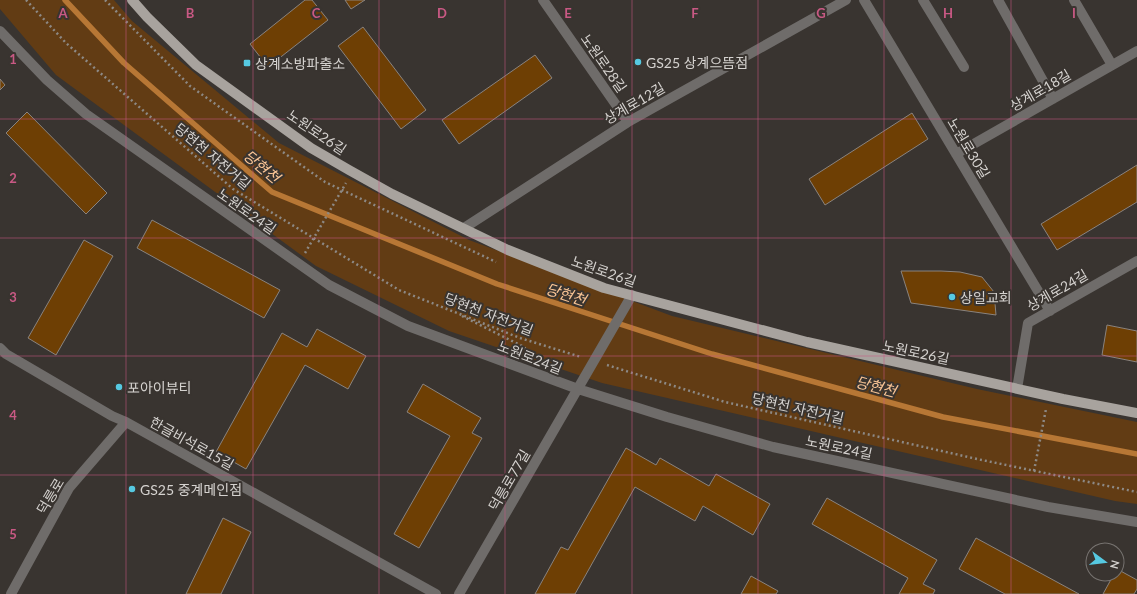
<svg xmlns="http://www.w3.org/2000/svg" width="1137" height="594" font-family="Lato,'Noto Sans KR',sans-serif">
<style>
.green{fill:#623c14}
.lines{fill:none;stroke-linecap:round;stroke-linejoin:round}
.stream{stroke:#b77735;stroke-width:5.5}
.building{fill:#6e3f04;stroke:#89837f}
.path{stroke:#8d8985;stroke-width:2.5;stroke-dasharray:2 3;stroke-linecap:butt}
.minor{stroke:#6f6c6a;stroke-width:10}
.major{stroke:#a8a39e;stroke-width:10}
.grid{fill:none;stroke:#c95984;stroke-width:1;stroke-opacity:0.55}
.poi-dot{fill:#56c9e1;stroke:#393430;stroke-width:1.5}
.labels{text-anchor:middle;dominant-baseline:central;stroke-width:4;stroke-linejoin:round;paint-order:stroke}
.poi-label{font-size:14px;fill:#d5d2cf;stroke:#393430;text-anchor:start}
.street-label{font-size:14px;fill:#d5d2cf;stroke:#393430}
.water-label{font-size:15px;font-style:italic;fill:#fac595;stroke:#393430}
.grid-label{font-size:13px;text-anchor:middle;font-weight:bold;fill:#c95984;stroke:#393430;stroke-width:4;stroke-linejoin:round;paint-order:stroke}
</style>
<rect width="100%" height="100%" fill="#393430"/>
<path class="green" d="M0,0H114L132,21L279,143L469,240L672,316L977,389L1137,422V504L1115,501L602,383L449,331L316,266L56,75L0,9Z"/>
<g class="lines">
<path class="stream" d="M65,0L124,63L272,192L497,284L712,354L943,417L1137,454"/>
</g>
<path class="building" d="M305,0H312L328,20L268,67L250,44Z
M345,0H365L351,9Z
M363,27L426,110L401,129L338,46Z
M535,55L552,78L459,144L442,120Z
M0,79L5,85L0,90Z
M27,112L107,193L86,214L6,133Z
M912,113L928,139L825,205L809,179Z
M1137,165V202L1057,250L1041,224Z
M152,220L280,290L264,318L137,248Z
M84,240L113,256L56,355L28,338Z
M901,271H941L960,272L982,277L994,292L996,315L911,303Z
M1107,325L1137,331V362L1102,355Z
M317,329L366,356L348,389L305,365L246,469L216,452L282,333L307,347Z
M423,384L481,418L472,433L482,438L419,548L394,534L450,436L407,412Z
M626,448L656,465L660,458L709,486L716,474L770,504L753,535L703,506L695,521L635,487L575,594H535L561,547L568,550Z
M827,498L937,560L923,584L935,590L933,594H899L908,578L812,524Z
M223,518L251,532L221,594H186Z
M976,538L1079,594H1005L959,569Z
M1117,569L1137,580V589L1134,594H1103L1114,574H1117Z
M751,576L778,591L776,594H741Z"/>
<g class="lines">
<path class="path" d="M26,0L66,43L233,189L399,290L520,338L581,357
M105,0L190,86L325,182L496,262
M305,253L346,183
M462,316L524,347L528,353L527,356
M607,365L725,402L977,459L1137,492
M1034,471L1046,409"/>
<path class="minor" d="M543,0L628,122
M864,0L1050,311
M923,0L964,67
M998,0L1053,99
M1074,0L1112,65
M0,31L47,80L86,114L329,285L408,326L578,389L667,417L773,447L1048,507L1137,522
M956,154L1137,51
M464,228L628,122L846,0
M0,348L6,354L112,416L126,422L436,594
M1017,389L1028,323L1137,261
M11,594L69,488L126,422
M459,594L632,295"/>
<path class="major" d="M132,0L147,17L196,65L311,148L349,170L392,194L508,250L604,288L807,342L1063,399L1137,413"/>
</g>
<path class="grid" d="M126,0V594M253,0V594M379,0V594M505,0V594M632,0V594M758,0V594M884,0V594M1011,0V594M0,119H1137M0,238H1137M0,356H1137M0,475H1137"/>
<g class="poi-dot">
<circle cx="638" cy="62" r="4"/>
<rect x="243" y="59" width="8" height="8" rx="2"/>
<circle cx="952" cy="297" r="4"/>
<circle cx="119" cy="387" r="4"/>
<circle cx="132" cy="489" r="4"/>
</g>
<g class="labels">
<g class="poi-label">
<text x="646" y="62">GS25 상계으뜸점</text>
<text x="255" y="63">상계소방파출소</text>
<text x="960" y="297">상일교회</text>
<text x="127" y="387">포아이뷰티</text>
<text x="140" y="489">GS25 중계메인점</text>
</g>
<g class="street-label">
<text transform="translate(604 63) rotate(55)">노원로28길</text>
<text transform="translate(1040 90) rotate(-30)">상계로18길</text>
<text transform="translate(634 103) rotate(-30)">상계로12길</text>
<text transform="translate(317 132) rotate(34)">노원로26길</text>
<text transform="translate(969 148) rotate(59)">노원로30길</text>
<text transform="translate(213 156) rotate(40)">당현천 자전거길</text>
<text transform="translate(247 211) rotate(35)">노원로24길</text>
<text transform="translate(604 271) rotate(19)">노원로26길</text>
<text transform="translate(1057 290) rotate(-30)">상계로24길</text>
<text transform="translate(489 314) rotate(21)">당현천 자전거길</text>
<text transform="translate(916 352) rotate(12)">노원로26길</text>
<text transform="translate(530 357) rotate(21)">노원로24길</text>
<text transform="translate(798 408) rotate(13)">당현천 자전거길</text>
<text transform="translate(192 443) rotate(29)">한글비석로15길</text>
<text transform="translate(839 447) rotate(12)">노원로24길</text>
<text transform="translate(509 480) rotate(-60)">덕릉로77길</text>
<text transform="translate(50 496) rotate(-59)">덕릉로</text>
</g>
<g class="water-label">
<text transform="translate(262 166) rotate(40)">당현천</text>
<text transform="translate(566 294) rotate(18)">당현천</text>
<text transform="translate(876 386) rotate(15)">당현천</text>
</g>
</g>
<g class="grid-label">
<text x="63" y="18">A</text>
<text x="190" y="18">B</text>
<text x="316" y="18">C</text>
<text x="442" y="18">D</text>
<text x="568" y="18">E</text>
<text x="695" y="18">F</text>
<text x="821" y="18">G</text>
<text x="948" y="18">H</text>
<text x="1074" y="18">I</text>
<text x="13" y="64">1</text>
<text x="13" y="183">2</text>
<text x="13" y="302">3</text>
<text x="13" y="420">4</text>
<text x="13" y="539">5</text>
</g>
<g transform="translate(1105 562) rotate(105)"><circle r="19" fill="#393430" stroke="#777370"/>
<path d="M0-3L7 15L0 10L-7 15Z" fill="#56c9e1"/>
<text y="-6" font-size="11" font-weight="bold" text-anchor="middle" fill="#d5d2cf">N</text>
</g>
</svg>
